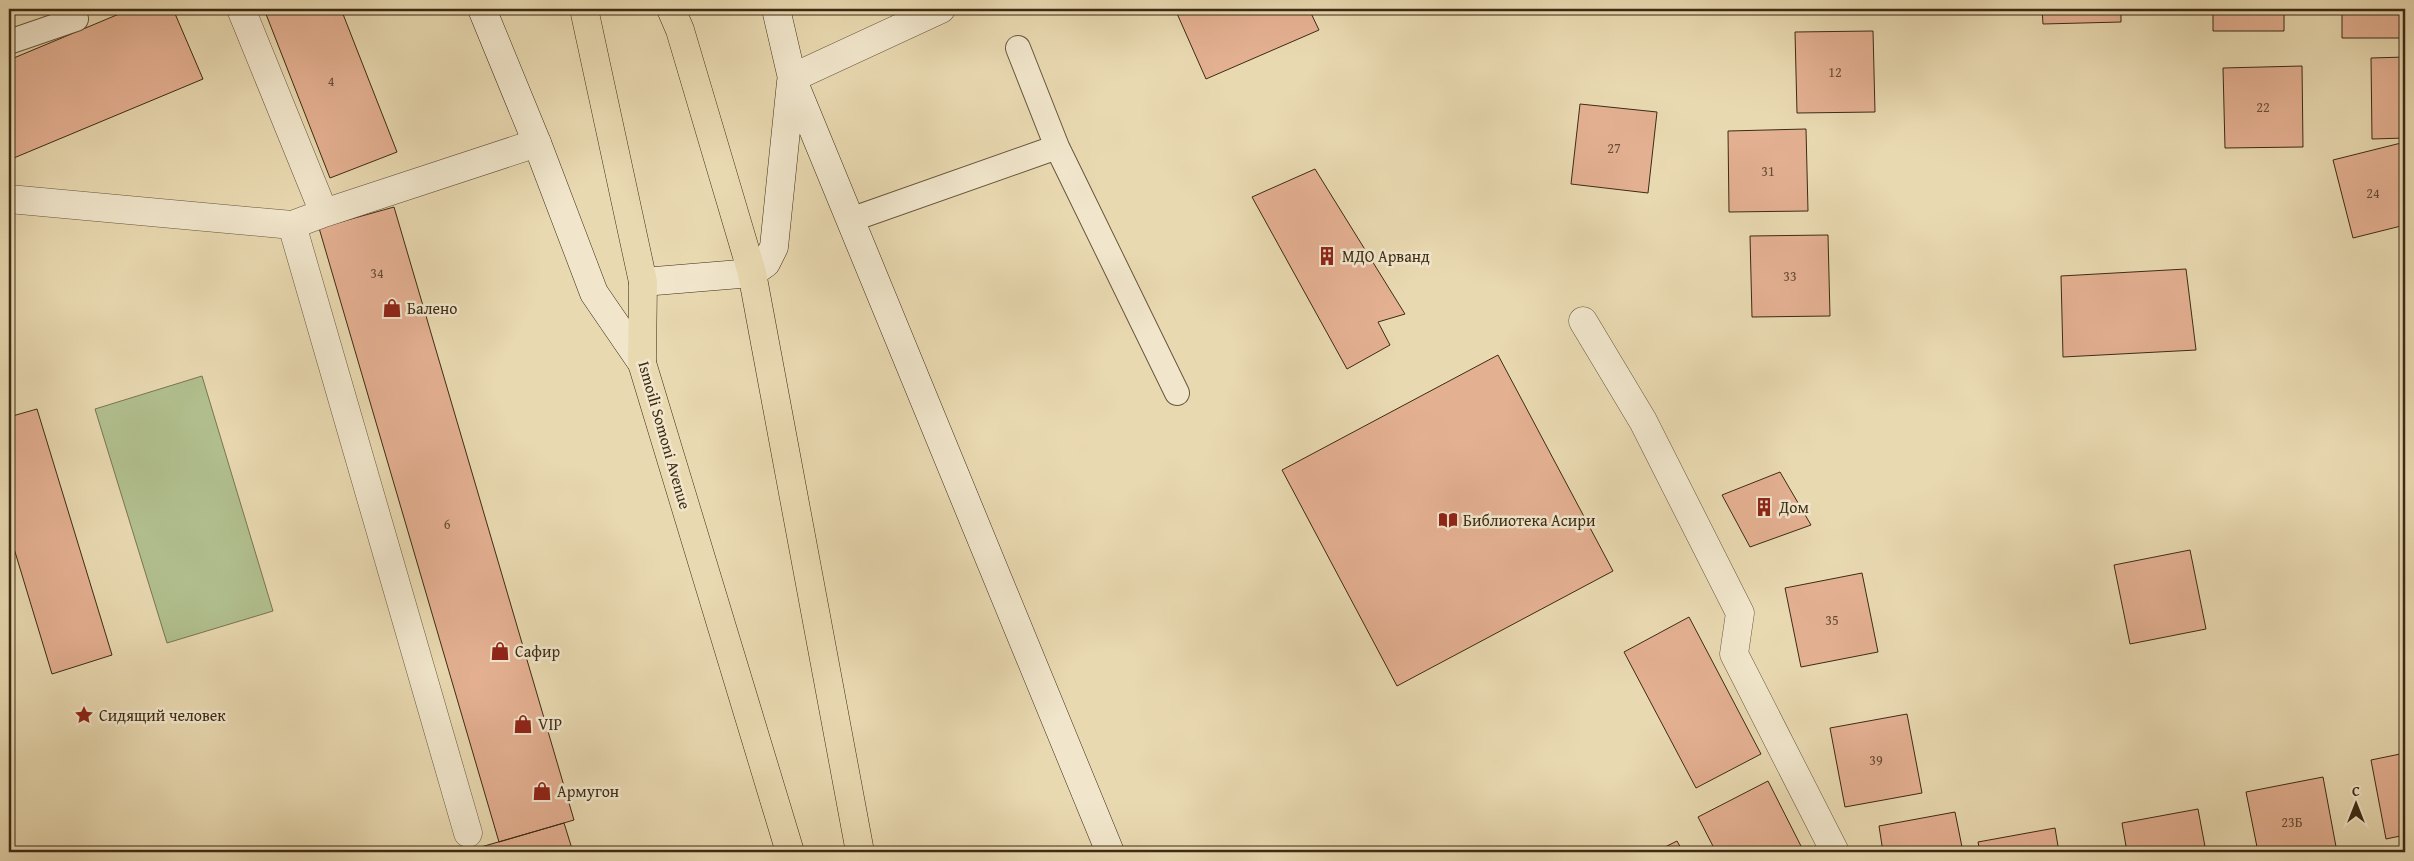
<svg xmlns="http://www.w3.org/2000/svg" width="2414" height="861" font-family="'Gentium Book Plus',serif">
<style>
.green{fill:#b2c08f;stroke:#777652}
.building{fill:#e4b092;stroke:#3c2b14}
.lines{fill:none;stroke-linecap:round;stroke-linejoin:round}
.lane-casing{stroke:#67563b;stroke-width:26}
.street-casing{stroke:#67563b;stroke-width:29}
.secondary-casing{stroke:#3c2b14;stroke-width:29}
.primary-casing{stroke:#3c2b14;stroke-width:29}
.lane{stroke:#f1e6cc;stroke-width:24}
.street{stroke:#f1e6cc;stroke-width:28}
.secondary{stroke:#f1e6cc;stroke-width:28}
.primary{stroke:#e9d9b1;stroke-width:28}
.labels{text-anchor:middle;dominant-baseline:central;stroke-width:5;stroke-linejoin:round;paint-order:stroke}
.number-label{font-size:14px;fill:#664c34}
.poi-label{font-size:16px;fill:#3c2b14;stroke:#f1e6cc;text-anchor:start}
.street-label{font-size:16px;fill:#3c2b14;stroke:#f1e6cc}
</style>
<rect width="100%" height="100%" fill="#e9d9b1"/>
<filter id="stains"><feTurbulence type="fractalNoise" baseFrequency=".004" numOctaves="4"/><feColorMatrix values="0 0 0 0 .2 0 0 0 0 .09 0 0 0 0 .02 0 0 0 .5 -.17"/></filter>
<radialGradient id="worn" r=".72"><stop offset=".6" stop-color="#630" stop-opacity="0"/><stop offset="1" stop-color="#630" stop-opacity=".3"/></radialGradient>
<path class="green" d="M202,376L273,611L167,643L95,409Z"/>
<path class="building" d="M131,9H173L203,79L9,160V60Z
M264,9H341L397,152L330,178Z
M1175,9H1309L1319,30L1206,79Z
M2042,9H2121V22L2043,24Z
M2213,9H2284V31H2213Z
M2342,9H2405V38H2342Z
M1873,31L1875,112L1797,113L1795,32Z
M2405,57V138L2372,139L2371,58Z
M2302,66L2303,147L2225,148L2223,68Z
M1580,104L1657,112L1648,193L1571,184Z
M1806,129L1808,211L1729,212L1728,131Z
M2405,142V225L2353,238L2333,160Z
M1315,169L1405,314L1378,322L1390,345L1347,369L1252,197Z
M394,207L574,820L499,842L319,228Z
M1828,235L1830,316L1752,317L1750,236Z
M2186,269L2196,350L2063,357L2061,276Z
M1498,355L1613,571L1397,686L1282,470Z
M37,409L112,655L52,674L9,532V417Z
M1780,472L1811,525L1750,547L1722,495Z
M2190,550L2206,629L2130,644L2114,565Z
M1862,573L1878,652L1801,667L1785,588Z
M1689,617L1761,754L1696,788L1624,652Z
M1907,714L1922,793L1845,807L1830,728Z
M2405,753V835L2386,839L2371,760Z
M2323,777L2337,852H2258L2246,792Z
M1768,781L1804,852H1716L1698,817Z
M2198,809L2206,852H2127L2122,823Z
M1955,812L1963,852H1883L1879,826Z
M564,823L573,852H483L481,847Z
M2055,828L2059,852H1980L1978,842Z
M1677,841L1683,852H1655Z"/>
<g class="lines">
<g class="lane-casing">
<path id="lane" d="M9,42L76,19
M1018,48L1057,147
M850,220L1057,147L1177,393"/>
</g>
<g class="street-casing">
<path id="street" d="M241,9L324,213
M792,78L941,9
M9,199L292,225
M1583,321L1643,421L1740,613L1734,654L1835,852
M468,833L292,225L324,213L537,143"/>
</g>
<g class="secondary-casing">
<path id="secondary" d="M482,9L537,143L594,293L642,363
M776,9L792,78L1110,852
M643,282L752,273L766,263L774,247L791,82"/>
</g>
<g class="primary-casing">
<path id="primary" d="M584,9L643,282L642,363L790,852
M671,9L680,30L752,273L860,852"/>
</g>
<use href="#lane" class="lane"/>
<use href="#street" class="street"/>
<use href="#secondary" class="secondary"/>
<use href="#primary" class="primary"/>
</g>
<defs>
<g id="building-bare" transform="scale(1.5)"><path d="M-4-6H4V6H1V3H-1V6H-4ZM-2.5-4.3h1.7v1.8h-1.7ZM.8-4.3h1.7v1.8H.8ZM-2.5-1h1.7V.8h-1.7ZM.8-1h1.7V.8H.8Z" fill="#8f2418" stroke="#f1e6cc" stroke-width="2.5" paint-order="stroke"/></g>
<g id="shop-bare" transform="scale(1.5)"><path d="M-5-2.5h2.3a2.7 3.5 0 0 1 5.4 0H5L5.5 6h-11ZM-1.5-2.5h3a1.5 2.3 0 0 0-3 0Z" fill="#8f2418" stroke="#f1e6cc" stroke-width="2.5" paint-order="stroke"/></g>
<g id="library-bare" transform="scale(1.5)"><path d="M-6-4Q-3-5.5-.7-3.5V5Q-3 3-6 4ZM6-4Q3-5.5 .7-3.5V5Q3 3 6 4Z" fill="#8f2418" stroke="#f1e6cc" stroke-width="2.5" paint-order="stroke"/></g>
<g id="sight-bare" transform="scale(1.5)"><path d="M0-6L1.8-2.2L6-1.7L2.9 1.2L3.7 5.4L0 3.3L-3.7 5.4L-2.9 1.2L-6-1.7L-1.8-2.2Z" fill="#8f2418" stroke="#f1e6cc" stroke-width="2.5" paint-order="stroke"/></g>
</defs>
<g fill-rule="evenodd">
<use href="#building-bare" x="1327" y="256"/>
<use href="#shop-bare" x="392" y="308"/>
<use href="#building-bare" x="1764" y="507"/>
<use href="#library-bare" x="1448" y="520"/>
<use href="#shop-bare" x="500" y="651"/>
<use href="#sight-bare" x="84" y="715"/>
<use href="#shop-bare" x="523" y="724"/>
<use href="#shop-bare" x="542" y="791"/>
</g>
<g class="labels">
<g class="number-label">
<text x="1835" y="72">12</text>
<text x="331" y="81">4</text>
<text x="2263" y="107">22</text>
<text x="1614" y="148">27</text>
<text x="1768" y="171">31</text>
<text x="2373" y="193">24</text>
<text x="377" y="273">34</text>
<text x="1790" y="276">33</text>
<text x="447" y="524">6</text>
<text x="1832" y="620">35</text>
<text x="1876" y="760">39</text>
<text x="2292" y="822">23Б</text>
</g>
<g class="poi-label">
<text x="1342" y="256">МДО Арванд</text>
<text x="407" y="308">Балено</text>
<text x="1779" y="507">Дом</text>
<text x="1463" y="520">Библиотека Асири</text>
<text x="515" y="651">Сафир</text>
<text x="99" y="715">Сидящий человек</text>
<text x="538" y="724">VIP</text>
<text x="557" y="791">Армугон</text>
</g>
<g class="street-label">
<text transform="translate(665 435) rotate(74)">Ismoili Somoni Avenue</text>
</g>
</g>
<rect width="2414" height="861" fill="none" stroke="#e9d9b1" stroke-width="30"/>
<rect x="10" y="10" width="2394" height="841" fill="none" stroke="#3c2b14" stroke-width="2.5"/>
<rect x="15" y="15" width="2384" height="831" fill="none" stroke="#3c2b14"/>
<g transform="translate(2356 804)" stroke="#f1e6cc" stroke-width="4" paint-order="stroke">
<path d="M0-4L9 19L0 12L-9 19Z" fill="#3c2b14"/>
<text y="-8" font-size="14" font-weight="bold" text-anchor="middle" fill="#3c2b14">С</text>
</g>
<rect width="100%" height="100%" filter="url(#stains)"/>
<rect width="100%" height="100%" fill="url(#worn)"/>
</svg>
